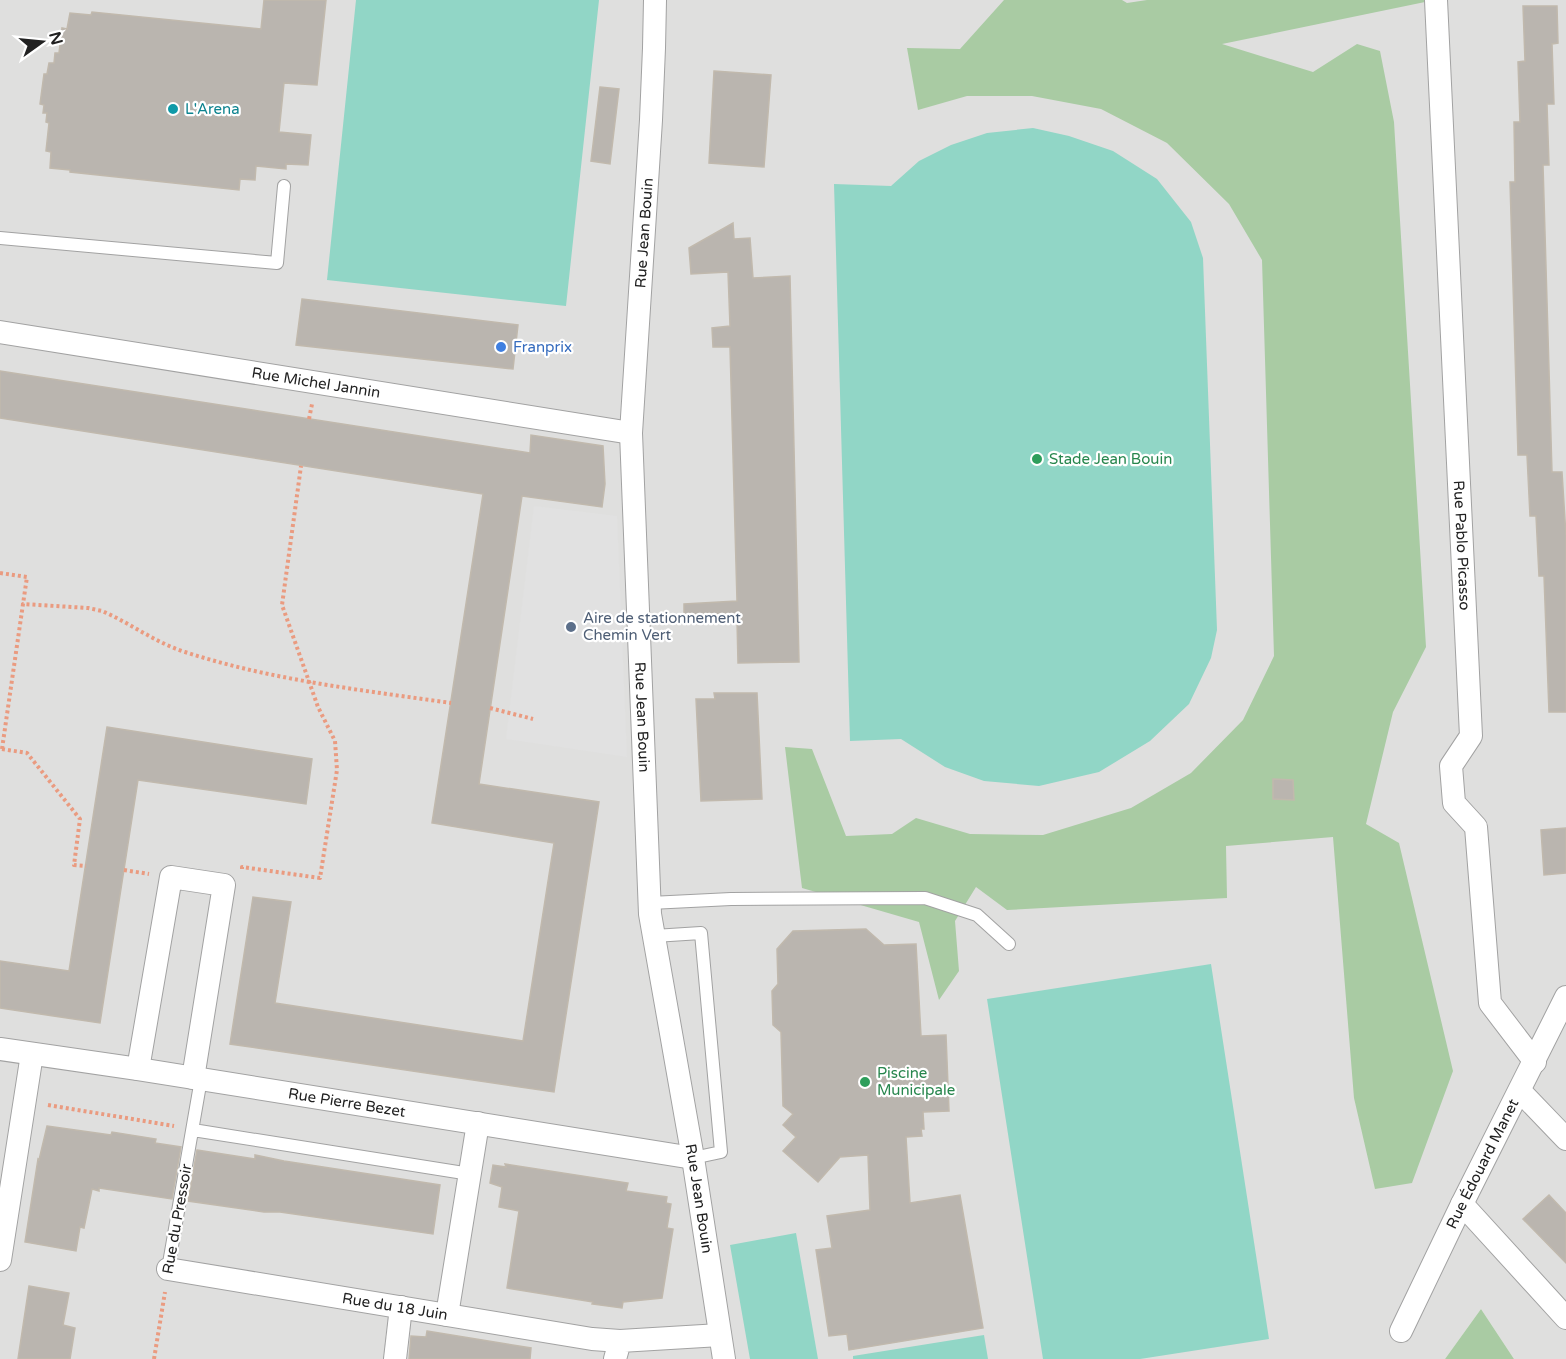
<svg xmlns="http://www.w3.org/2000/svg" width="1566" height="1359" font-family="'Varela Round',sans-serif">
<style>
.residential{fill:#dfdfde}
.forest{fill:#a9cba3}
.pitch{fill:#91d6c6}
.parking{fill:#e1e1e1}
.building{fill:#bab5af;stroke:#c1b9ad;stroke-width:1.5}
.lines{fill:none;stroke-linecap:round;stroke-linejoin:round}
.lane-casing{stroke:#a2a2a2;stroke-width:14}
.street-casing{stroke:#a2a2a2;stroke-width:24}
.path{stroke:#ea9b80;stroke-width:4;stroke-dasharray:3 3;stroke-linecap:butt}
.lane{stroke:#fff;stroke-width:12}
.street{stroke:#fff;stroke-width:22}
.culture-dot{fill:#0f9aa8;stroke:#fff;stroke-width:2}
.shop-dot{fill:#3f7fe0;stroke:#fff;stroke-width:2}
.leisure-dot{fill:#2e9e5b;stroke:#fff;stroke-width:2}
.service-dot{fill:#5c6f8a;stroke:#fff;stroke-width:2}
.labels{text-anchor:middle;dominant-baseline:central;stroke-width:4.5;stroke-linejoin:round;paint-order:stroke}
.culture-label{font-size:15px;fill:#0d838f;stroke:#fff;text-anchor:start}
.street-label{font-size:15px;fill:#212121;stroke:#fff}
.shop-label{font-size:15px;fill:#366cbe;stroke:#fff;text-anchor:start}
.leisure-label{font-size:15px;fill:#27864d;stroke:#fff;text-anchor:start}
.service-label{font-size:15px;fill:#4e5e75;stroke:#fff;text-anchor:start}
</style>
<rect width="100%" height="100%" fill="#f0efe9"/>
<path class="residential" d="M0,0H1566V1359H1514L1481,1309L1445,1359H0Z"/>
<path class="forest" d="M1004,0H1122L1127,3L1147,0H1425V2L1222,44L1313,72L1357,44L1380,51L1394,122L1426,647L1393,712L1366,824L1399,843L1453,1071L1412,1183L1375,1189L1354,1098L1333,837L1226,846L1227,898L1007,910L976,887L955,921L959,971L939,1000L919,922L802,888L785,747L812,749L846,836L892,834L916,818L970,834L1043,835L1131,808L1191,773L1243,720L1274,656L1262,260L1229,204L1167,143L1101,109L1032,96H967L918,110L907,48L960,49Z
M1481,1309L1514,1359H1445Z"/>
<path class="pitch" d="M356,0H599L566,306L327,280Z
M1033,128L1069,136L1113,151L1157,179L1191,222L1203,258L1217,630L1211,658L1189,704L1150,741L1099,772L1039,786L984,781L945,767L901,739L850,741L834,184L891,186L919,161L951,145L987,133Z
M1211,964L1269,1339L1140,1359H1043L987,999Z
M796,1233L818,1359H750L730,1245Z
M984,1335L988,1359H853V1356Z"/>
<path class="parking" d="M534,506L617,516L627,757L506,739Z"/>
<path class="building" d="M264,0H326L317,85L284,83L279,132L311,135L308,165L286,164V169L256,166L255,180L240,179L239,190L70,172V170L50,168L51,152L46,151L49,123L46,122L47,113H43L44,105L40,104L44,74H47L49,63H54L55,53H59L62,28L67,29L70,13L91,15L92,12L261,29Z
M1523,6H1557L1558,43L1552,44L1554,104H1547L1549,165H1543L1552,472H1562L1566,536V712H1549L1544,576H1539L1536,516H1530L1527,455H1518L1510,182H1515L1514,122H1520L1518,62L1525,61Z
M714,71L771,75L764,167L709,163Z
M600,87L619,89L610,164L591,161Z
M733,223L734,239L750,238L753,278L790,276L799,662L738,663L737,620H684V604L737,601L730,347H713L712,328L730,326L728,272L691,274L689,248Z
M302,299L518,325L513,369L296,345Z
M0,371L530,453L531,435L603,446L605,484L602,507L522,496L479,784L599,802L554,1092L230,1044L253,897L291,902L275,1003L523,1041L554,843L432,823L483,494L0,418Z
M714,693H757L762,799L701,801L696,699H715Z
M107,727L312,759L306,804L138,780L100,1023L0,1008V961L69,971Z
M1273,779L1293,780L1294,800L1273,799Z
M1566,828V873L1544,875L1541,830Z
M866,929L884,945L916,944L921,1036L946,1035L949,1111L923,1112L924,1129H921L922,1136L906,1137L910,1203L960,1195L983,1328L849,1350L847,1334L829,1336L816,1250L832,1248L827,1216L870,1210L868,1155L840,1157L818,1182L783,1151L796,1137L783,1125L793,1114L783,1106L781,1032L773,1025L772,991L778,984L777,949L793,931Z
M47,1126L111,1135L112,1132L156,1139L155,1143L181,1147L172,1199L99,1188V1191L92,1189L84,1228L80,1227L76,1251L25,1242L38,1159L39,1160Z
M197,1150L255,1159V1155L284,1161L440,1185L433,1234L280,1212H264L188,1201Z
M505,1164L628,1183L626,1191L667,1197L666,1203L671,1204L667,1228L673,1229L662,1298L623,1302L622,1308L592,1304L593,1302L507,1288L519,1211L499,1207L502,1187L490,1183L493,1165L506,1167Z
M1549,1195L1566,1213V1263L1523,1219Z
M29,1286L69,1293L63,1325L75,1328L70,1359H18Z
M427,1331L531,1348L530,1359H409L411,1336L426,1337Z"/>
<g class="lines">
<g class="lane-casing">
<path id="lane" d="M0,238L277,263L284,186
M650,903L731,899L925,898L977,915L1009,944
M654,936L701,933L721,1152L693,1158
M193,1130L470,1174
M168,1269L201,1079"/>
</g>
<g class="street-casing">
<g id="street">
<path id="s1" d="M655,0L654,48L651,120L631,433L650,914L693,1158L724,1359"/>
<path id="s2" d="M1436,0L1471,736L1451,766L1454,803L1476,827L1490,1003L1535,1062"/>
<path id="s3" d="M0,332L631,433"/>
<path id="s4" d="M0,1049L138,1069L693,1158"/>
<path d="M138,1069L171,877L224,885L193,1078"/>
<path d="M1520,1091L1566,1139"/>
<path d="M1462,1204L1566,1318"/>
<path d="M0,1260L32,1054"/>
<path id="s5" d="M168,1269L592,1339L620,1341"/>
<path d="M447,1315L478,1123"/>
<path id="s6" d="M1401,1331L1462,1204L1566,997"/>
<path d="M395,1359L401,1307"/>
<path d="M615,1359L620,1341L720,1335"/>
</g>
</g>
<path class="path" d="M309,419L312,404
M0,573L27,577L23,604
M490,708L533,719
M2,749L23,604L88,608L102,611C130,623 156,643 185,652C271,680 361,690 451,703
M2,749L27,753L80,819L74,865L86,866
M242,869V867L320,878L337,770L335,741L318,707L282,605L301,466
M124,870L149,874
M48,1105L174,1126
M154,1359L165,1292"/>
<use href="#lane" class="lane"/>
<use href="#street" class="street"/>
</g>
<circle class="culture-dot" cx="173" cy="109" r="6"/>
<circle class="shop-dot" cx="501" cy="347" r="6"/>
<g class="leisure-dot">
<circle cx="1037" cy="459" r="6"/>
<circle cx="865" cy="1082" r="6"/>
</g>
<circle class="service-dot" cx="571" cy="627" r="6"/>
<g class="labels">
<g class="culture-label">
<text x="185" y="109">L'Arena</text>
</g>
<g class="street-label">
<text transform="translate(644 233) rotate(-86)">Rue Jean Bouin</text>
<text stroke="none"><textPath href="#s3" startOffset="320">Rue Michel Jannin</textPath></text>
<text stroke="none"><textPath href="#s2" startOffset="546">Rue Pablo Picasso</textPath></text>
<text stroke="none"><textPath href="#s1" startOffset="718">Rue Jean Bouin</textPath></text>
<text stroke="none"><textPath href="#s4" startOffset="351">Rue Pierre Bezet</textPath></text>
<text stroke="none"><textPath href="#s6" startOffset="186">Rue Édouard Manet</textPath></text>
<text stroke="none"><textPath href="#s1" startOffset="1204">Rue Jean Bouin</textPath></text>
<text transform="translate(177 1219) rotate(-80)">Rue du Pressoir</text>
<text stroke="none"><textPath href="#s5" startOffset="230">Rue du 18 Juin</textPath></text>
</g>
<g class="shop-label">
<text x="513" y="347">Franprix</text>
</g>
<g class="leisure-label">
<text x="1049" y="459">Stade Jean Bouin</text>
<text x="877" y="1073">Piscine<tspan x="877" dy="17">Municipale</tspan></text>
</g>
<g class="service-label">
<text x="583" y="618">Aire de stationnement<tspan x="583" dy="17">Chemin Vert</tspan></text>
</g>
</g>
<g transform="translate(42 42) rotate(75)" stroke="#ffffff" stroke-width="4.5" paint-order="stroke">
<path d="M0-4.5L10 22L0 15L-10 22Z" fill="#212121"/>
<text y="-9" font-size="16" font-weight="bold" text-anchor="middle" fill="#212121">N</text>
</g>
</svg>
